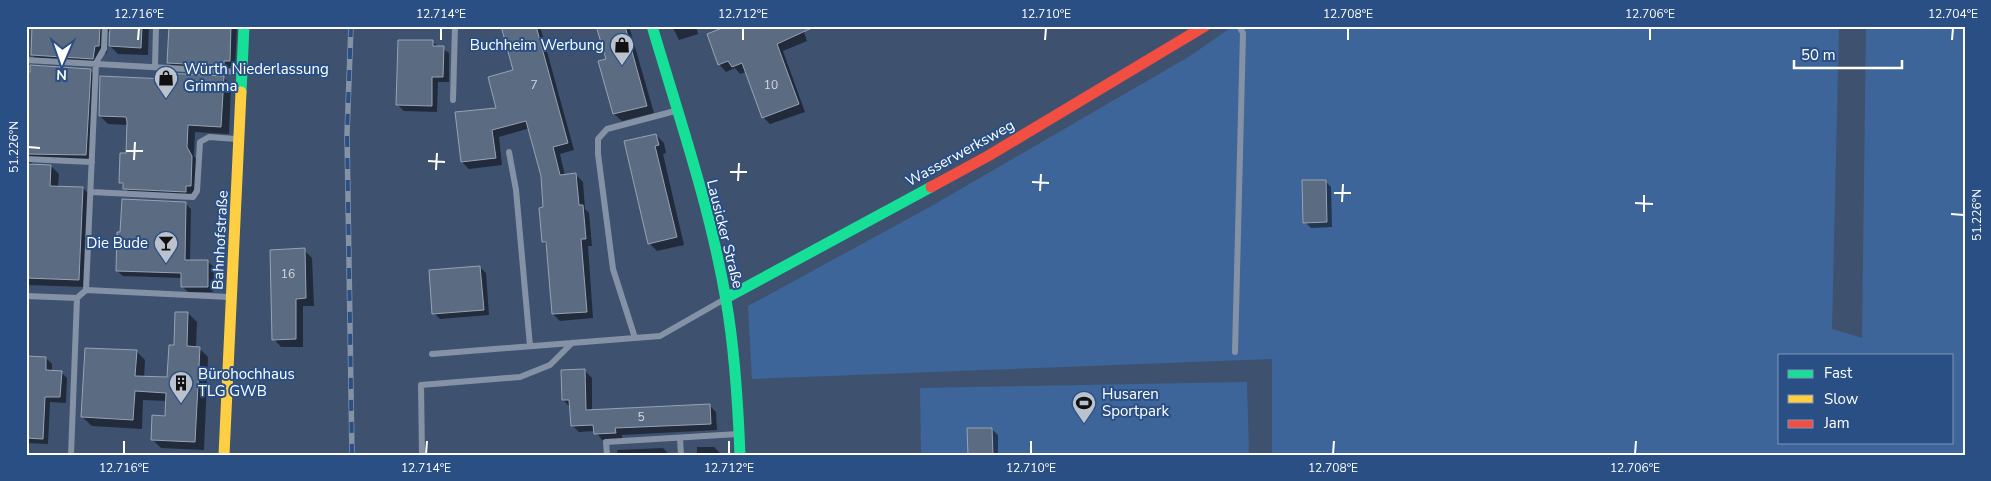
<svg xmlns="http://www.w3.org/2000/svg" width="1991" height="481" font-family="'Nunito Sans',sans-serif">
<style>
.green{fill:#3e6599;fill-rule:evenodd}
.shadow{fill:#0007}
.building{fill:#5b6b82;stroke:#98a3b4}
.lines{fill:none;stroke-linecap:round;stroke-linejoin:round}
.lane{stroke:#8592a5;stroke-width:6}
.fast{stroke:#16e098;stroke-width:11}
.slow{stroke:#ffcf43;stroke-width:11}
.jam{stroke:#f24e42;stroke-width:11}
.rail-casing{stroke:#8492a5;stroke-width:5.5}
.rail{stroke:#294f84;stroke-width:4;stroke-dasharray:11;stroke-linecap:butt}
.ticks{fill:none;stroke:#fff;stroke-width:2}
.labels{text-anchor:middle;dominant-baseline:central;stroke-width:4;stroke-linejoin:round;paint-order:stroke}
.number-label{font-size:12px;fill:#d6dae0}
.poi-label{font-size:15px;fill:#fff;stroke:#294f84;text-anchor:start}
.street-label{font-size:15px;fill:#fff;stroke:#294f84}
.neatline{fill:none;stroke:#fff;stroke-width:2}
.ticks-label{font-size:12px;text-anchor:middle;fill:#fff}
</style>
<rect width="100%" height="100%" fill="#3e526f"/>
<path class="green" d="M1233,26H1839L1832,329L1862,338L1866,26H1965V455H1272V359L752,379L748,306L928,208L1190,56ZM1780,355H1952V442H1780Z
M1247,382L1249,455H921L920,388Z"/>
<path class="shadow" d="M33,26H149L148,55L118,54L110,46L111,30L108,32L107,53H103L100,66L40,63L32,55Z
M170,26H237L235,67L230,66V71L174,68L168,62Z
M502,26H540L574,150L560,154L565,176L576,175L583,182L585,209L589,213L592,246H588L593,318L560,321L553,314L548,247L543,242L545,209L542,176L530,128L499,137L502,165L469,169L462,162L497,109L514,71Z
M597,26H629L654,113L622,121L614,114L607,60Z
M672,26H696L698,34L679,40Z
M802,26L807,41L783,51L805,112L770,124L763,117L746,72L740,74L735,68L726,72L719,64Z
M432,42L449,53V82H438L437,112L404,111L398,105Z
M90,70L98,78L94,162L34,161L30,165L51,166L59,174L58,187L83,188L91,196L86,287L26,285V73Z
M223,77L231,85L229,134L195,132L194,156L200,165L194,199L132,196L120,182L127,154V125L108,124L100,116L167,81Z
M656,135L664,143L666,153L663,154L684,245L657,251L649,243L625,142Z
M1325,181L1331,187L1332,227L1311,228L1305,222Z
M185,203L191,209L190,261L208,262L214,267L213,292H188L182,286V278L123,276L117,271Z
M304,250L312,258L314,306H303V347H281L274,339Z
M480,267L486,273L489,315L440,319L434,313Z
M188,313L197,322L196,348H199L208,357L204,450L161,448L152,439L166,417L167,401L143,400L142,429L92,426L82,417L136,351L145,360L144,378L168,379L175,347Z
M26,357L46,358L52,364V372H61L67,378L66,403L50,402L48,444L26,443Z
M585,371L592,378V411L709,405L716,412L717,430L622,435V439L602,440L595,431L579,432L572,425L570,407L563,400Z
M992,429L998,435V455H969Z
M697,447H714L722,455H697Z
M663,448L670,455H618L617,450Z"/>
<path class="building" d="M32,26H100L99,46H95L93,59L31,55Z
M110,26H142L141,48L109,46Z
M169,26H231L230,61H224V66L167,63Z
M501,26H536L568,143L553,147L560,175L576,173L579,205H583L586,239H581L587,312L552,314L546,242H542L539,208L543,207L541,176L526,121L492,130L496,158L461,162L455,112L496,108L488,77L513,70Z
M596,26H625L647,106L613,114L598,61L606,59Z
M727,26H816L777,44L799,104L762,118L742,63L732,67L728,61L718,65L707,34Z
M398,40H433V46H444L443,77H432V106L396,105Z
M30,65L91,69L86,155L26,154V72H30Z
M166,73L224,76L221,127L188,125L187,147L192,156L191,186H186V192L123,189V183H119L120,153H126L127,122L126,117L99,116L100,76L166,79Z
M656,134L659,145L655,146L677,237L648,244L624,141Z
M26,164L51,165L50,186L83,187L79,280L26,278Z
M1302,180H1326L1327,222L1303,223Z
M122,199L186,202L185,260H208V287H181V273L116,271L117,232H120Z
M305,248L306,298L296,299V339L272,340L270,250Z
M480,266L484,310L432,314L429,270Z
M175,312H188L187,346L200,347L195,442L151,440L152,415L165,416L166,393L135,391L133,420L81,417L85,348L137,350L135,376L167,377L169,345H174Z
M26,356L46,357V370L62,371L60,397H45L43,439L26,438Z
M585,369L586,410L710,404L711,424L615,428L616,433L594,434L593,425L571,426L569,400H562L561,370Z
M967,428H992L993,455H968Z"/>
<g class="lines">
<path class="lane" d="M26,60L240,72
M155,67L156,26
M453,100L455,26
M509,152L516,190L530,346
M26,159L92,162
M91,192L193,197L197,191L200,142L209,137L236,139
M86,290L96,63L104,49L105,26
M26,296L77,298L86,290L229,297
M635,338L613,269L598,154V139L607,129L675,111
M1235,352L1243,33L1239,26
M432,354L660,336L723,300
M680,438L681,455
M71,455L77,298
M422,455L421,385L520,377L550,365L572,343
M607,455L606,442L738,434"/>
<path class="fast" d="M652,26C679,117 710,207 726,300C735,351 738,403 740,455
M241,92L244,26
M726,298L931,187"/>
<path class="slow" d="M224,455L241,92"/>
<path class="jam" d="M931,187L988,156L1205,26"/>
<g class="rail-casing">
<path id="rail" d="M351,26L347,134L352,455"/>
</g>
<use href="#rail" class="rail"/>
</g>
<path class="ticks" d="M138,40L139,28M441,40V28M743,40V28M1045,40L1046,28M1348,40V28M1650,40V28M1952,40L1953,28M28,147L40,148M126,151H143M134,160L135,142M428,161L445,162M436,170L437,153M730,172H747M738,181L739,163M1032,182L1049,183M1040,191L1041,174M1334,193H1351M1342,202L1343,184M1635,203L1653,204M1644,212V195M1951,214L1964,215M124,454V441M426,454L427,441M729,454V441M1031,454V441M1333,454L1334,441M1635,454L1636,441"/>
<defs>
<g id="shop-pin" transform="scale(1.25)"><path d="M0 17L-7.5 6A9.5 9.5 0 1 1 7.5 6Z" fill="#bbc2cd" stroke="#294f84"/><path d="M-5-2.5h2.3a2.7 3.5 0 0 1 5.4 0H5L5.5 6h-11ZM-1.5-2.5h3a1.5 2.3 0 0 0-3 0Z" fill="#111"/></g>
<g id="bar-pin" transform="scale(1.25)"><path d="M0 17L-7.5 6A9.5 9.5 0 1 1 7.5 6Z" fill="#bbc2cd" stroke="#294f84"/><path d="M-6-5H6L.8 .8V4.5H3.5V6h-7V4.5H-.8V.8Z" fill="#111"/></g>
<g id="building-pin" transform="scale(1.25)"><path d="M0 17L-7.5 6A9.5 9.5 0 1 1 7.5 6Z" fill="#bbc2cd" stroke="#294f84"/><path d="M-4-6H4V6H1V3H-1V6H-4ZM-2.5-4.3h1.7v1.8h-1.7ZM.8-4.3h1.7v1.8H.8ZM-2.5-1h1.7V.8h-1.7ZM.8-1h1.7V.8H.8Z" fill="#111"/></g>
<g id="stadium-pin" transform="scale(1.25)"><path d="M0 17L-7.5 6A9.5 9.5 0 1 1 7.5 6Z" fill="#bbc2cd" stroke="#294f84"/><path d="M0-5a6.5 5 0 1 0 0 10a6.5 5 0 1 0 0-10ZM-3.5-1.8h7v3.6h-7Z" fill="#111"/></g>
</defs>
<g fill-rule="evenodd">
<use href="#shop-pin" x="622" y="45"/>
<use href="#shop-pin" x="166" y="78"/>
<use href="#bar-pin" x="166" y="243"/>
<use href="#building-pin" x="181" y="383"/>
<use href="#stadium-pin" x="1084" y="403"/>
</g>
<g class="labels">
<g class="number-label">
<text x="534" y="85">7</text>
<text x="771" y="85">10</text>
<text x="288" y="274">16</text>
<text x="641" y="417">5</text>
</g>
<g class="poi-label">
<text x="604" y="45" text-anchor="end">Buchheim Werbung</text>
<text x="184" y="69">Würth Niederlassung<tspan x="184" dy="17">Grimma</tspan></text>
<text x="148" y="243" text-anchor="end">Die Bude</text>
<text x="198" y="374">Bürohochhaus<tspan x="198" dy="17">TLG GWB</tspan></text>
<text x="1102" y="394">Husaren<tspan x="1102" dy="17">Sportpark</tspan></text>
</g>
<g class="street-label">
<text transform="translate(960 153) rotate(-29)">Wasserwerksweg</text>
<text transform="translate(725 234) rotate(76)">Lausicker Straße</text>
<text transform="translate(220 240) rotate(-87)">Bahnhofstraße</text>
</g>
</g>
<rect width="1991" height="481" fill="none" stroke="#294f84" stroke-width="55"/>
<rect x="1778" y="354" width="175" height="90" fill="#294f84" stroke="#7f95b5"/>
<rect x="1788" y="370" width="25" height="8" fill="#16e098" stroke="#7f95b5"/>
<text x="1824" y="378" font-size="15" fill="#ffffff">Fast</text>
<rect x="1788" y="395" width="25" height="8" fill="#ffcf43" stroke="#7f95b5"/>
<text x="1824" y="404" font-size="15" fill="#ffffff">Slow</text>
<rect x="1788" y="420" width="25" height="8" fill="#f24e42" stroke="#7f95b5"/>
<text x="1824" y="428" font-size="15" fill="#ffffff">Jam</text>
<g transform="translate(62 62) rotate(182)" stroke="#294f84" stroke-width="4" paint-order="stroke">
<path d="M0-4L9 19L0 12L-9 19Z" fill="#ffffff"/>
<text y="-8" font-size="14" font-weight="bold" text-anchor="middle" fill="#ffffff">N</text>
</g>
<path d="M1794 60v8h108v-8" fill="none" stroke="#ffffff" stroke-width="2.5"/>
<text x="1801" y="60" font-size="15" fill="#ffffff" stroke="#294f84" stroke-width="4" paint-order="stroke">50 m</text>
<rect x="28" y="28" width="1936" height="426" class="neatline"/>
<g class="ticks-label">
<text x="139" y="18">12.716°E</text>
<text x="441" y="18">12.714°E</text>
<text x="743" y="18">12.712°E</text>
<text x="1046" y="18">12.710°E</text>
<text x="1348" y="18">12.708°E</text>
<text x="1650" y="18">12.706°E</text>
<text x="1953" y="18">12.704°E</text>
<text transform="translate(14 147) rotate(-90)" y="4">51.226°N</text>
<text transform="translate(1977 215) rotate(-90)" y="4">51.226°N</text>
<text x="124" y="472">12.716°E</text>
<text x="426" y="472">12.714°E</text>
<text x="729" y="472">12.712°E</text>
<text x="1031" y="472">12.710°E</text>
<text x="1333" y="472">12.708°E</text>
<text x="1635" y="472">12.706°E</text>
</g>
</svg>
